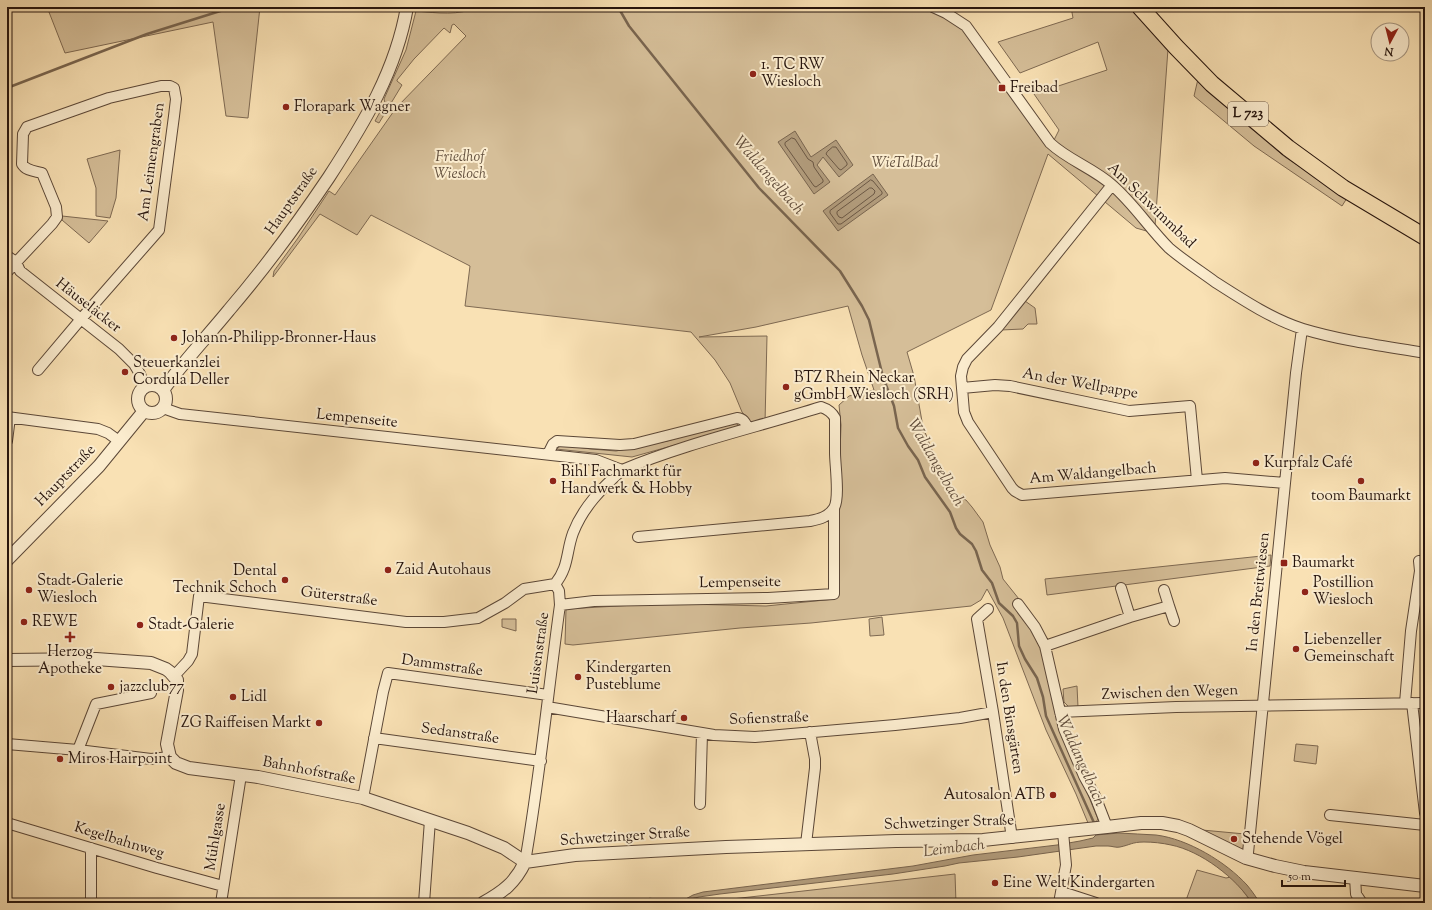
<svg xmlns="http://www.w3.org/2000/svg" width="1432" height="910" font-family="'Sorts Mill Goudy',serif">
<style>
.green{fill:#d5be98;stroke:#7e6952}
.water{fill:#b19b7b;stroke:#79654f}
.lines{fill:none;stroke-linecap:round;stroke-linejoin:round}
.shore{stroke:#6c5844;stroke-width:1}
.stream{stroke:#79654f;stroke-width:2.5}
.minor-casing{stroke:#5b4737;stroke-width:12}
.tertiary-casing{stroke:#5b4737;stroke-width:14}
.primary-casing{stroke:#26140d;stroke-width:18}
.minor{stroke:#fbecce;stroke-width:10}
.tertiary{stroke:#fbecce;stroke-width:12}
.primary{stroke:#f9e1b4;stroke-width:16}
.poi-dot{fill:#8f2418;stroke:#fbecce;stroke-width:1.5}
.labels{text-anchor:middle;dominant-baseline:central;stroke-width:4;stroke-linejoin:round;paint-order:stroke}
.shield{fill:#fbecce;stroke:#665547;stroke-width:1}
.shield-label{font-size:14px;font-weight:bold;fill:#26140d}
.poi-label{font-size:15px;fill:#26140d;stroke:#fbecce;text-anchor:start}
.park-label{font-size:15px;font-style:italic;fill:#63503e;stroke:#fbecce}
.street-label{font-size:15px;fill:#26140d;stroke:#fbecce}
.water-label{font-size:16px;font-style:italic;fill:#5e4a39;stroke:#fbecce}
</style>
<rect width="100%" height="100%" fill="#f9e1b4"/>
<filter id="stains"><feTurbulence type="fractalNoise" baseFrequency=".005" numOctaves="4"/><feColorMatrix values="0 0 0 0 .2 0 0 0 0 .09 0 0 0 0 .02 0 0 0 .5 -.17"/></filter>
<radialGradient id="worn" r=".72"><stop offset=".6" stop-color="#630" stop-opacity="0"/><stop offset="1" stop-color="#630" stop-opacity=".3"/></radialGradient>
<path class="green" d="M47,7H260L248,118L226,116L213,22L65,53Z
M478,7H952L948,8L967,23L1054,140L1059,130L1034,94L1107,70L1098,42L1020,73L998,42L1073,18L1071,7H1131L1168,49L1155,226L1150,232L1136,228L1048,154L991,310L907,352L914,376L923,427L939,468L943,478L951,488L958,497L966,500L972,507L983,522L990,545L1000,567L1003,579L1019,599L1035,627L1060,712L1057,721C1069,754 1085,786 1098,819L1096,822L1088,823L1076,794L1046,730L1003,618L987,589L981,600L971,606L811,623L740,628L573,645L565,644L566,609L635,605L682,604L766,606L835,599L841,425L839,405L849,396L874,390L862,355L848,306L756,327L699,337L767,336L765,423L754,426L742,412L730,383L715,360L691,332L465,306L470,266L371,215L357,235L320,214L273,277L274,271L298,238L329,191L335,195L396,108L466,36L454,24L452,25L450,33L444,28L414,59L397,80V81L402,85L379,123L375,121L385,103L384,99L406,50L416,11C438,13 458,16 478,7Z
M1198,79L1235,115L1285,157L1347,198L1342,206L1254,146L1194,96Z
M120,150L116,198L110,218L96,216V188L87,159Z
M62,216L108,221L89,243L62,220Z
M1025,301L1035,308L1037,324H1028L1023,329L1001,330Z
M732,423L738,424L736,428L632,457L556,449L562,445L591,449L616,451L667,441Z
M1271,555L1270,566L1047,595L1045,579Z
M882,617L884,635L870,636L869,619Z
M502,619H516V631L502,627Z
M1077,686L1078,707H1069L1064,702L1063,689Z
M1296,744L1318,746L1316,764L1294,761Z
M1202,830L1245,834L1243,850Z
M1197,870L1226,878L1231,877L1240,887L1252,903H1185Z
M955,874L956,903H710L714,901Z"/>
<path class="water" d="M795,131L811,157L836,140L853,165L839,177L823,157L817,165L830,182L814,194L778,142Z
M873,174L888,195L838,231L823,211Z
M1119,833C1131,834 1144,834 1156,835C1188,839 1226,862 1247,885C1252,891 1256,897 1260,903H1252C1236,878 1201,851 1171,845C1162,843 1153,842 1144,842C1132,842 1130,845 1120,847C1116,848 1112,846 1108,846C1104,846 1100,846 1096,846L1018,857L959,863L945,866L893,874L720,894L699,897L682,901L693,895L703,892L913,866L973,855L1057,845L1080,841L1093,838L1096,835Z"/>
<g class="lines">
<path class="shore" d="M792,138L795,139L808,159L813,162L814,167L823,180V182L816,187L814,186L785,145V143Z
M833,147H836L847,163V165L841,170L839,169L826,154L827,152Z
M871,180L873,181L882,192V194L841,224H838L830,213V211Z
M870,188H872L875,191L874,194L842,218L839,217L837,214V212Z"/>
<path class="stream" d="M618,7L629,26L759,188L840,271L862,306L869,320L883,377L894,406L898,428L908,446L918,460L925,477L950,512L956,528L960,534L972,544L976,551L982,570L992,583L999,603L1013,616L1017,623L1019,646L1025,659L1037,678L1043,697L1046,716L1095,825
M7,88L147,34L233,7
M634,903L650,899L665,901L685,900"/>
<g class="minor-casing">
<path id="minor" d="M933,7L946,13L966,26L1050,143C1068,160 1093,168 1112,185C1134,204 1149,228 1169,248C1183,260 1200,271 1215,282C1243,300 1272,319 1303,329C1343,341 1384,346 1425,353
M1112,185L998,327L967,359L963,367L961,376L964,412L968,422L1012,488L1015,491L1022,495L1225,478L1285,483
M7,256L16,262L20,271L119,349L134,364L140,374L144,386
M7,272L52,224L57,217L56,207L42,173C35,171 26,171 22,164L23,134L27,127L109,98L161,86H170L174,88L176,99L174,116L159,230L81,319L38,370
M962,388L995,385L1010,386L1129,411L1190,406L1197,480
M163,408L180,414L596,460L622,470C687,443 754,428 821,407C827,409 832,412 835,418C835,430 835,441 835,453C835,465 840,498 834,508C828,517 820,519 810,521L638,537
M7,417L98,429L108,433L119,441
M7,441L10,417
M548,454L553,444L557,441L620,445L634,444L737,418C744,419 745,422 748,428
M1121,588L1130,617
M1164,590L1169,606
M1018,604L1035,627L1045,646L1064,729L1084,776L1095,796L1107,827
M560,605L594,601L768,598L834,594V508
M988,609L977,619L993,712L1012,838
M1045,646L1130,617L1169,606L1174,621
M174,676L188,661L192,654L199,596L406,622H444L478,618L505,603L524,589L555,584
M1405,703L1411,631L1420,571L1419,561
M1412,703L1425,813
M547,707L714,735L755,737L895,725L960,718L993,712
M1060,712L1176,707L1425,703
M374,738L541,761
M7,744L78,750L151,759L170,757
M78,750L96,704L151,693
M363,798L383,692L388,673L548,695
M700,804L702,733
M1330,815L1425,825
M7,823L157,868L223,886
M806,844L815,768V759L810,732
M91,848V903
M1246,858L1248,853L1296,373L1302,329
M525,862C540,777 548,691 560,605L559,591L555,584C569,567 566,552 573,533C583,507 602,488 622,470
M1355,877L1356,894L1362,903
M1062,892L1096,903
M221,903L241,775
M424,903L430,820
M1059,903L1066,865L1063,832"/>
</g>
<g class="tertiary-casing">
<path id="tertiary" d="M138 399a14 14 0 1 1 28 0a14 14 0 1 1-28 0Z
M163,390C183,362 207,337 229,310C265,268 298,223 329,177C364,123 396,71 407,7
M7,560L99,466L144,411
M7,660L96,659L151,663L166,669L170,672L177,680V690L167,744L170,757L176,763L189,768L258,777L363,798L468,833L504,848L525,862
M525,862L575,855L726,847L896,841L983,840L1107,827L1141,823H1162L1178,826L1189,830L1246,858L1275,866L1304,872L1425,886
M483,903C503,892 515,883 525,862"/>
</g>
<g class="primary-casing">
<path id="primary" d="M1140,7L1176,47L1212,84L1288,148L1343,188L1425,237"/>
</g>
<use href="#minor" class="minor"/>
<use href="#tertiary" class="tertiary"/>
<use href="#primary" class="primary"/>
</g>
<g class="poi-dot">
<circle cx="753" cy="74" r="4"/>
<rect x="998" y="84" width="8" height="8" rx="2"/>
<circle cx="286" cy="107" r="4"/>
<circle cx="174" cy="338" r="4"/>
<circle cx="125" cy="372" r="4"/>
<circle cx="786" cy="387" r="4"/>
<circle cx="1256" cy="463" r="4"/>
<circle cx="553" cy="481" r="4"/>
<circle cx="1361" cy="481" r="4"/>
<rect x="1280" y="559" width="8" height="8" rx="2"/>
<circle cx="388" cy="570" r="4"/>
<circle cx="285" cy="580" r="4"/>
<circle cx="29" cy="590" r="4"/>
<circle cx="1305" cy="592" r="4"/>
<circle cx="24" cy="622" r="4"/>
<circle cx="140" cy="625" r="4"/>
<path d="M68 631h4v4h4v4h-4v4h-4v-4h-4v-4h4z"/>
<circle cx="1296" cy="649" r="4"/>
<circle cx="578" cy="677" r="4"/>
<circle cx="111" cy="687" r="4"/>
<circle cx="233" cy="697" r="4"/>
<circle cx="684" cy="718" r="4"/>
<circle cx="319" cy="723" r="4"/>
<circle cx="60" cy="759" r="4"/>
<circle cx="1053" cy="795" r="4"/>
<circle cx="1234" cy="839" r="4"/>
<circle cx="995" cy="883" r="4"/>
</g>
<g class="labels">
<rect class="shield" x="1228" y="102" width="40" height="24" rx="3"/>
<g class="shield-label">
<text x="1248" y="114">L 723</text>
</g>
<g class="poi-label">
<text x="761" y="65">1. TC RW<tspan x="761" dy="17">Wiesloch</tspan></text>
<text x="1010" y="88">Freibad</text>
<text x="294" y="107">Florapark Wagner</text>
<text x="182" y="338">Johann-Philipp-Bronner-Haus</text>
<text x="133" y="363">Steuerkanzlei<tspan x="133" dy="17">Cordula Deller</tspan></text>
<text x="794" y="378">BTZ Rhein Neckar<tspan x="794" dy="17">gGmbH Wiesloch (SRH)</tspan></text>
<text x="1264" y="463">Kurpfalz Café</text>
<text x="561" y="472">Bihl Fachmarkt für<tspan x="561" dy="17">Handwerk &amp; Hobby</tspan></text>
<text x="1361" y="496" text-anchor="middle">toom Baumarkt</text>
<text x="1292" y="563">Baumarkt</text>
<text x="396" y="570">Zaid Autohaus</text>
<text x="277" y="571" text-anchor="end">Dental<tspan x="277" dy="17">Technik Schoch</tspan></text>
<text x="37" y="581">Stadt-Galerie<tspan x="37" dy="17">Wiesloch</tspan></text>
<text x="1313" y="583">Postillion<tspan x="1313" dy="17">Wiesloch</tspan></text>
<text x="32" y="622">REWE</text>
<text x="148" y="625">Stadt-Galerie</text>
<text x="1304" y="640">Liebenzeller<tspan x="1304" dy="17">Gemeinschaft</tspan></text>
<text x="70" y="652" text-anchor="middle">Herzog<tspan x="70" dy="17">Apotheke</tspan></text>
<text x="586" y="668">Kindergarten<tspan x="586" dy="17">Pusteblume</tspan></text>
<text x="119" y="687">jazzclub77</text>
<text x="241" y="697">Lidl</text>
<text x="676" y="718" text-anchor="end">Haarscharf</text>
<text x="311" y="723" text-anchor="end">ZG Raiffeisen Markt</text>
<text x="68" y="759">Miros Hairpoint</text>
<text x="1045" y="795" text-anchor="end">Autosalon ATB</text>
<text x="1242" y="839">Stehende Vögel</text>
<text x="1003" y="883">Eine Welt Kindergarten</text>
</g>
<g class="park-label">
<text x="460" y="157">Friedhof<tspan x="460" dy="17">Wiesloch</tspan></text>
<text x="905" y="163">WieTalBad</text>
</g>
<g class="street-label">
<text transform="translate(152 162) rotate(-82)">Am Leimengraben</text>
<text transform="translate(292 201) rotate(-55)">Hauptstraße</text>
<text transform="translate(1151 206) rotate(44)">Am Schwimmbad</text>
<text transform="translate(88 306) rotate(38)">Häuseläcker</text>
<text transform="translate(1080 384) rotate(10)">An der Wellpappe</text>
<text transform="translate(357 419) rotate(6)">Lempenseite</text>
<text transform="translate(1093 474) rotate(-5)">Am Waldangelbach</text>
<text transform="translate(66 476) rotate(-46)">Hauptstraße</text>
<text transform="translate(740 583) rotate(-1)">Lempenseite</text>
<text transform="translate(1259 592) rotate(-84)">In den Breitwiesen</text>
<text transform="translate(339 597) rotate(7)">Güterstraße</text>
<text transform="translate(539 653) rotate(-82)">Luisenstraße</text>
<text transform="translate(442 666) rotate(8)">Dammstraße</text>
<text transform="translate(1170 693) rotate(-2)">Zwischen den Wegen</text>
<text transform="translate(1009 718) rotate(81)">In den Binsgärten</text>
<text transform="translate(769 719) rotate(-2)">Sofienstraße</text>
<text transform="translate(460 734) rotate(8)">Sedanstraße</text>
<text transform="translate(309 771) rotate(11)">Bahnhofstraße</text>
<text transform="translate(949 823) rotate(-2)">Schwetzinger Straße</text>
<text transform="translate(216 837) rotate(-81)">Mühlgasse</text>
<text transform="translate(625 837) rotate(-4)">Schwetzinger Straße</text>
<text transform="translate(119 841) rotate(17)">Kegelbahnweg</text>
</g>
<g class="water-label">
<text transform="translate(768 176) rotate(49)">Waldangelbach</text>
<text transform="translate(935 463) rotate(60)">Waldangelbach</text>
<text transform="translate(1080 761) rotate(66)">Waldangelbach</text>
<text transform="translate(954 849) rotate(-7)">Leimbach</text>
</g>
</g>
<rect width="1432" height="910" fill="none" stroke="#f9e1b4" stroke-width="24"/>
<rect x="8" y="8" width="1416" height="894" fill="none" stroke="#26140d" stroke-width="2"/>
<rect x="12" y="12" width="1408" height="886" fill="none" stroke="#26140d"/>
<g transform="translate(1390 42) rotate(187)"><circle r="19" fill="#fbecce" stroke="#a69681"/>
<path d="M0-3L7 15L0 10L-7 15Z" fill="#8f2418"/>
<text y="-6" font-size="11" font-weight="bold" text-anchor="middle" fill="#26140d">N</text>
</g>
<path d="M1282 880v6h63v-6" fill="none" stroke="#26140d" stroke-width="2"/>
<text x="1288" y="880" font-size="12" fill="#26140d" stroke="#fbecce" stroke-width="3" paint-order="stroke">50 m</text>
<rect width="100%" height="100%" filter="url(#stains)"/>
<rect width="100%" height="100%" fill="url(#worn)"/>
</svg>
